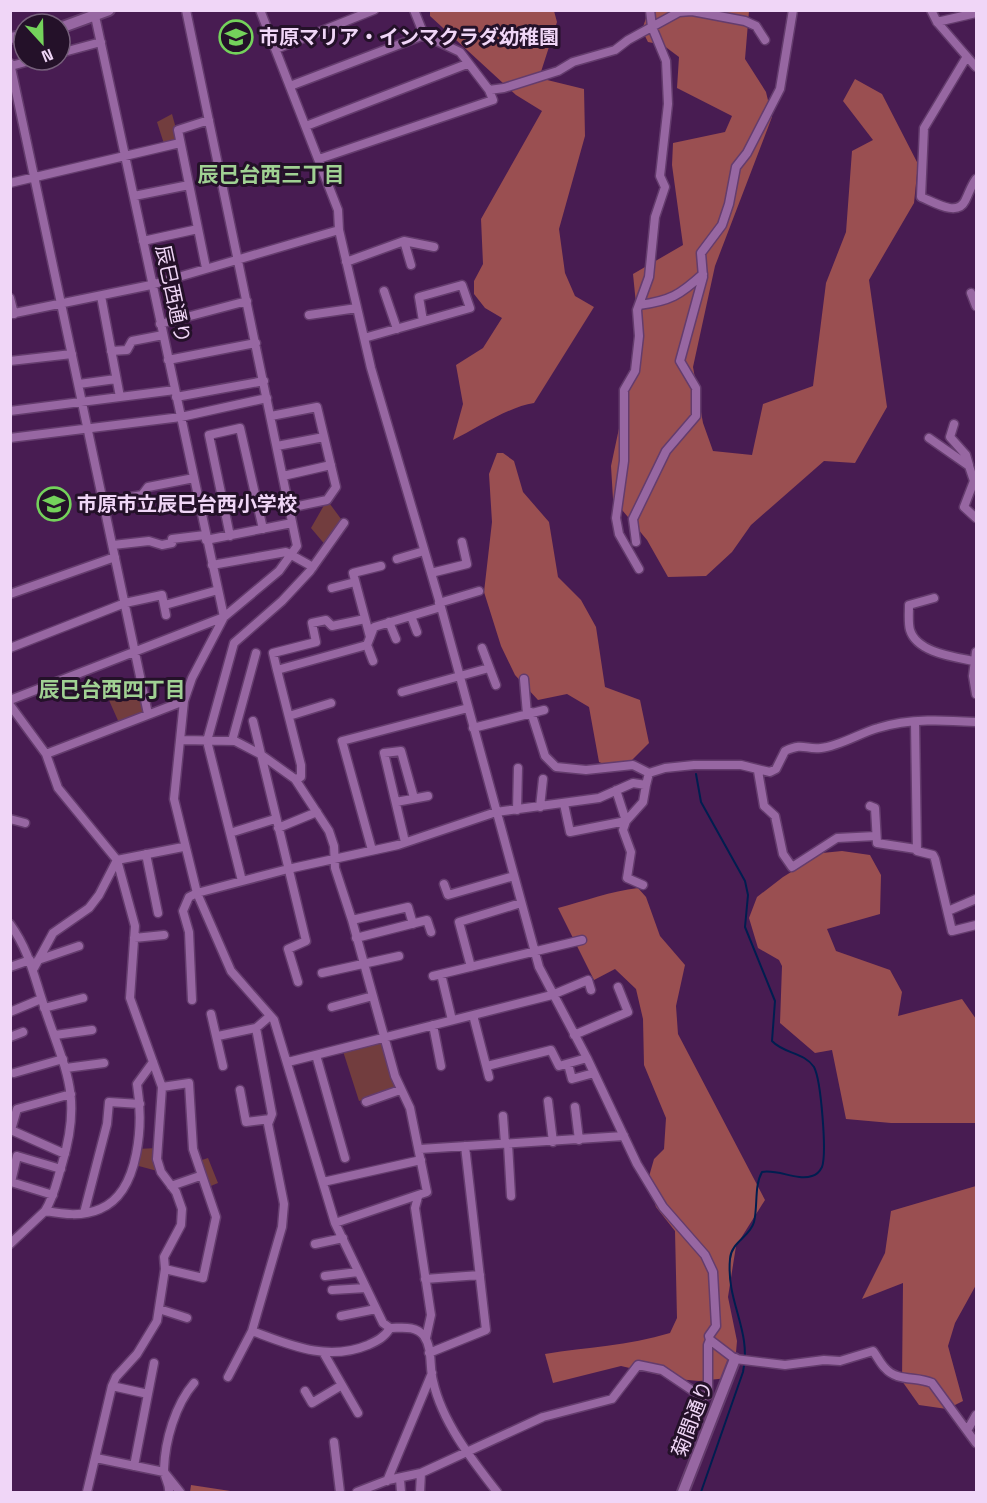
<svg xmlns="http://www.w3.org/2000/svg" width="987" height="1503" font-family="'Space Grotesk','Noto Sans JP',sans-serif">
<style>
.green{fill:#723d3e}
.forest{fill:#9a4f51}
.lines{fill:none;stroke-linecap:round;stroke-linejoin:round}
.stream{stroke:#001e50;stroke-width:2}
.minor-casing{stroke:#643c6d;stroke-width:11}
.tertiary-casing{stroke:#643c6d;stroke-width:14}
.minor{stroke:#9767a2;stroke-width:8}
.tertiary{stroke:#9767a2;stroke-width:10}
.labels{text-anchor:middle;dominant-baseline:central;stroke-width:6;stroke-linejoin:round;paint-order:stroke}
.poi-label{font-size:20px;font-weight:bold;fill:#f0d6f7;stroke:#241129;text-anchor:start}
.street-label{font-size:20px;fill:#f0d6f7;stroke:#241129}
.neighbourhood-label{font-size:21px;font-weight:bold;fill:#a0d193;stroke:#241129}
</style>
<rect width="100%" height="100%" fill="#481c52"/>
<path class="green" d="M172,114L180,143L165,147L157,122Z
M327,500L344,523L327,547L311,528Z
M144,693L148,714L120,725L108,698Z
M385,1037L400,1090L359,1101L342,1048Z
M158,1148L161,1172L135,1165L137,1149Z
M208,1158L218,1183L206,1188L196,1162Z"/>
<path class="forest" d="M430,10L554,11L557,22L539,78L584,89L585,136L559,229L565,273L575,296L594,307L534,403C508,407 477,428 453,440L463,404L456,365L483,348L502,318L485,308L474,294V281L483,264L481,219L542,111L516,95L430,16Z
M653,11H749L745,59L766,92L772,117L715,266L693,367L703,423L713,451L752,455L763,404L813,386L826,283L846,232L852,151L873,140L843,101L855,79L882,94L918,164L914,203L869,280L887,407L855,463L824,461L751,525L732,552L706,576L668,577L647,540L613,499L611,466L639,334L633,274L683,245L672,165L673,143L725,132L732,116L677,88L679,57L663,45L648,42L642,30L646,18Z
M497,453H503L514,461L523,492L549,522L558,577L581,600L596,627L605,687L640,700L649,743L621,771L599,762L589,707L567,694L538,700L515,675L501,646L484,592L492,522L489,474Z
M842,851L870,855L881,875L880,914L827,929L836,951L890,970L902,992L898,1016L962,999L976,1019V1123H891L846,1119L832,1050L815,1053L780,1023L782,966L779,960L758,948L749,918L757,897L783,877L822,853Z
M638,888L646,897L660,936L685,965L676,1006L678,1034L765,1200L736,1246L728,1297L737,1341L735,1364L728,1378L699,1381L677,1379L621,1366L553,1383L545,1354C587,1347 628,1346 670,1333L677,1318L675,1231L656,1207L648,1180L654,1159L664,1149L666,1118L644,1065L643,1019L636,989L615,969L594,980L558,908C585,901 611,891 638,888Z
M976,1186V1285L955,1323L948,1346L963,1401L947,1409L919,1405L902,1381L903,1283L862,1299L885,1253L891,1211Z
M191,1485L237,1492H190Z"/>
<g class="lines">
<path class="stream" d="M696,774L701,802L745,881L748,895L745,927L775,1001L772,1041C784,1054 804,1052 814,1067C821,1080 827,1153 822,1167C820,1171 816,1175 812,1176C797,1181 778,1169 762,1172C754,1186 758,1206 754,1222C750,1237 731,1242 730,1259C726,1303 752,1330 743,1372L701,1492"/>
<g class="minor-casing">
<path id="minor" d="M186,10L297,546L279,571L224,617L192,678L184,701L174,799L197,893L231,971L274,1020L335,1223L383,1323L390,1328C401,1328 416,1325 424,1336C433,1349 429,1367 433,1381C442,1422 472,1460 497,1492
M260,10L338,210L339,230L371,368L441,607L539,967L587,1058L637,1164L663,1207L705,1255L713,1272L716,1326L709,1336L710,1340L735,1359L785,1365L824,1360L840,1361L873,1351C877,1356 880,1363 885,1368C897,1382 916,1376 932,1383L976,1443
M931,10L937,22L976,67
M937,22L976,13
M276,49L374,10
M60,53L101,42
M966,58L924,128L921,197C934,202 957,217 965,201C969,193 971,186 976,179
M10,63L148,714
M11,66L33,60
M290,86L424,35
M489,90L504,88L558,71L573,62L615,50L628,40L679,12L692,11L745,21L756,26L765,40
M306,126L467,64
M319,159L493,100L489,90L460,52L424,35L414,10
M10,183L180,143
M134,196L189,185
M143,241L198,229
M404,241L411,265
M346,262L404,241L434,247
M206,268L178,130L209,120
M384,291L397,329
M971,293L976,306
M101,296L120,397
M10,298L14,314
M639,305C670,301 680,295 703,274
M10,314L151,285L339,230
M309,315L357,308
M160,324L247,301
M364,338L470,308L462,285L419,297L423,321
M111,351L127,350L132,341L163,335
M168,360L256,343
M10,361L72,354
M79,384L116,379
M176,397L264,381
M10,411L175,390
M271,416L317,407L336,487L327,500L289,508
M954,424L950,437L966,455L969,465
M10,438L181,417L267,398
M929,438L969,466L974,481L964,507L976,518
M277,446L324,437
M283,476L331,465
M103,502L142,495L148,487L194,478
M230,536L209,435L240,428L263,529
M206,540L292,523
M636,542L633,519L666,451L696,416V388L680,361L703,277L701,253L722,225L729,204L736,167L747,153L780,89L793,10
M113,545L149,541L162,545L172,543V539L205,535
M397,559L424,551
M212,565L286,552L313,567
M639,569L619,534L616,518L624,461V390L635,371L639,336L637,310L649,277L655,217L665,187L660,176L668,104L666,61L652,27L650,10
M431,573L467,564L462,542
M332,588L355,582
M10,594L115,557
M934,598L909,605C909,613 908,623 910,630C917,653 955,657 974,661
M439,603L479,591
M165,605L218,590
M411,616L417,632
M389,622L396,639
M370,637L353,573L381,566
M367,645L373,661
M10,648L125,603L162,595L166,615
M482,648L496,685
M976,652L973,676L976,694
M277,670L273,653L316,642L312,623L326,620L332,626L365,619
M524,679L527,714
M402,692L489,668
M10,700L224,617L95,16
M10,705L46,754L58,788L117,860L135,926L130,998L162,1087L157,1159L161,1172L176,1192L182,1209L181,1225L164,1257L165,1269L157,1321L137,1354L116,1377L112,1386L87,1492
M531,712L545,756L556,767L586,770L633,765L649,773
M289,716L331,703
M253,721L306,941L288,949L298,982
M915,722L917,851L933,855L935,859L952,931L976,925
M473,728L544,710
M181,740L235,741L260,754L295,779L301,777V765L277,670L367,645L374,627L441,607
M232,741L256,653
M46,754L184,701
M758,771L764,806L775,816L783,854L792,867L837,838L876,836
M295,779L329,831L334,846L335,868L352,920L395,1076L410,1108L427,1192L335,1223
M396,802L428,796
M564,804L570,832L626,821L616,790
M870,806L875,808L877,843L916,849
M540,807L543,779
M517,810L518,768
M10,819L25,823
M278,828L317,812
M230,833L275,819
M405,842L384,753L401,751L414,798
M372,850L342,741L468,708
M146,854L158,913
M117,860L183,847
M242,881L207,741L234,643L282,601L310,571L344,523
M444,884L448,895L514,876
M643,885L627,878L631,852L623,830L626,821L643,802L646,785
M948,911L976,899
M352,920L408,907L413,924
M10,924C28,949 33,972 42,1000C63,1067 84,1092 62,1164C57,1180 54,1197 45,1211C63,1214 82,1217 100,1209C141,1192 143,1121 137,1084L153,1062
M134,938L164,935
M356,938L427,920L431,932
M38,960L79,946
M10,967L30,960
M471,967L459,922L521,903
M34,968L53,933L89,908L99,895L117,860
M322,973L399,956
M441,974L452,1020
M433,976L582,940
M192,1000L189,932L183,911L189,897L197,893L288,869L398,845L496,812L599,798L633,783L646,785L649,773L665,768L694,765H741L770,772L776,769L785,751C804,742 805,750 821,748C840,746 860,733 878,728C910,718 945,720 976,722
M332,1007L373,996
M44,1008L83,998
M10,1012L41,999
M211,1014L223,1066
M473,1015L489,1077
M433,1025L441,1066
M55,1035L92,1030
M574,1035L628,1012L618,987
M218,1036L256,1028L270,1016
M10,1037L23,1032
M316,1055L345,1158
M288,1062L552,995L588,980L591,990
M568,1064L572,1079L594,1073
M487,1066L551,1050L559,1066L587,1058
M66,1068L104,1063
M14,1073L63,1059
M162,1087L189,1083L193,1149L216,1217L203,1278L165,1269
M240,1090L246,1122L270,1119
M548,1101L553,1142
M366,1102L400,1090
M575,1107L579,1140
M503,1116L505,1144
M508,1144L511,1196
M420,1149L624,1136
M65,1154L11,1130L17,1109L71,1094
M323,1182L421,1160
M171,1186L200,1176
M53,1195L11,1182L17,1156L61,1169
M418,1197L415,1208L431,1315L426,1338
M84,1213L107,1124L109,1102L140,1104
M10,1244L45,1211
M315,1244L343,1238
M325,1276L358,1272
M425,1279L480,1275
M332,1290L366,1288
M159,1309L187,1318
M341,1316L376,1309
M252,1331C290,1345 327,1362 368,1345C377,1341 385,1337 390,1328
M323,1352L358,1413
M429,1353L486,1330L465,1146
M228,1377L252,1331L282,1227L284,1204L268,1124L272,1114L256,1028
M112,1386L148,1394
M305,1391L312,1403L342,1385
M968,1429L976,1415
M334,1442L340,1492
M96,1458L164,1472L180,1492
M134,1466L154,1363
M400,1479L401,1492
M387,1481L432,1373
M169,1492C170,1484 164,1478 164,1469C165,1441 175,1405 194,1383
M357,1492L388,1480L421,1473L543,1417L612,1399L638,1365L662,1370L702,1397L708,1395V1345L710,1340
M420,1492L421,1473"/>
</g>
<g class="tertiary-casing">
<path id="tertiary" d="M60,28L109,10
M10,38L24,36
M683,1492L735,1359"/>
</g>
<use href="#minor" class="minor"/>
<use href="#tertiary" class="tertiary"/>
</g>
<defs>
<g id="school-ring" transform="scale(1.725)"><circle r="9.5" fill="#241129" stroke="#74d25b" stroke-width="1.5"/><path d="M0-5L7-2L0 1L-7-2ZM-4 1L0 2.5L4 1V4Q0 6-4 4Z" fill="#74d25b"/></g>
</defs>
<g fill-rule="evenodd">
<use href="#school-ring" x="236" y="37"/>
<use href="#school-ring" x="54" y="504"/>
</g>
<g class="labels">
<g class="poi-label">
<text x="259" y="37">市原マリア・インマクラダ幼稚園</text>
<text x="77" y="504">市原市立辰巳台西小学校</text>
</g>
<g class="street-label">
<text transform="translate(173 294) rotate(78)">辰巳西通り</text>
<text transform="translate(692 1419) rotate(-69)">菊間通り</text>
</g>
<g class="neighbourhood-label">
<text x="271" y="174">辰巳台西三丁目</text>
<text x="112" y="689">辰巳台西四丁目</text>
</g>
</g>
<rect width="987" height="1503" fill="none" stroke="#f0d6f7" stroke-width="24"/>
<g transform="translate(42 42) rotate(158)"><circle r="28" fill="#241129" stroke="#76607b" stroke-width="1.5"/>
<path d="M0-4.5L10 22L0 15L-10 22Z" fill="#74d25b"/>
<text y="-9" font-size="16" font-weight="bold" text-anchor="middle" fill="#f0d6f7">N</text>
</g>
</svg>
